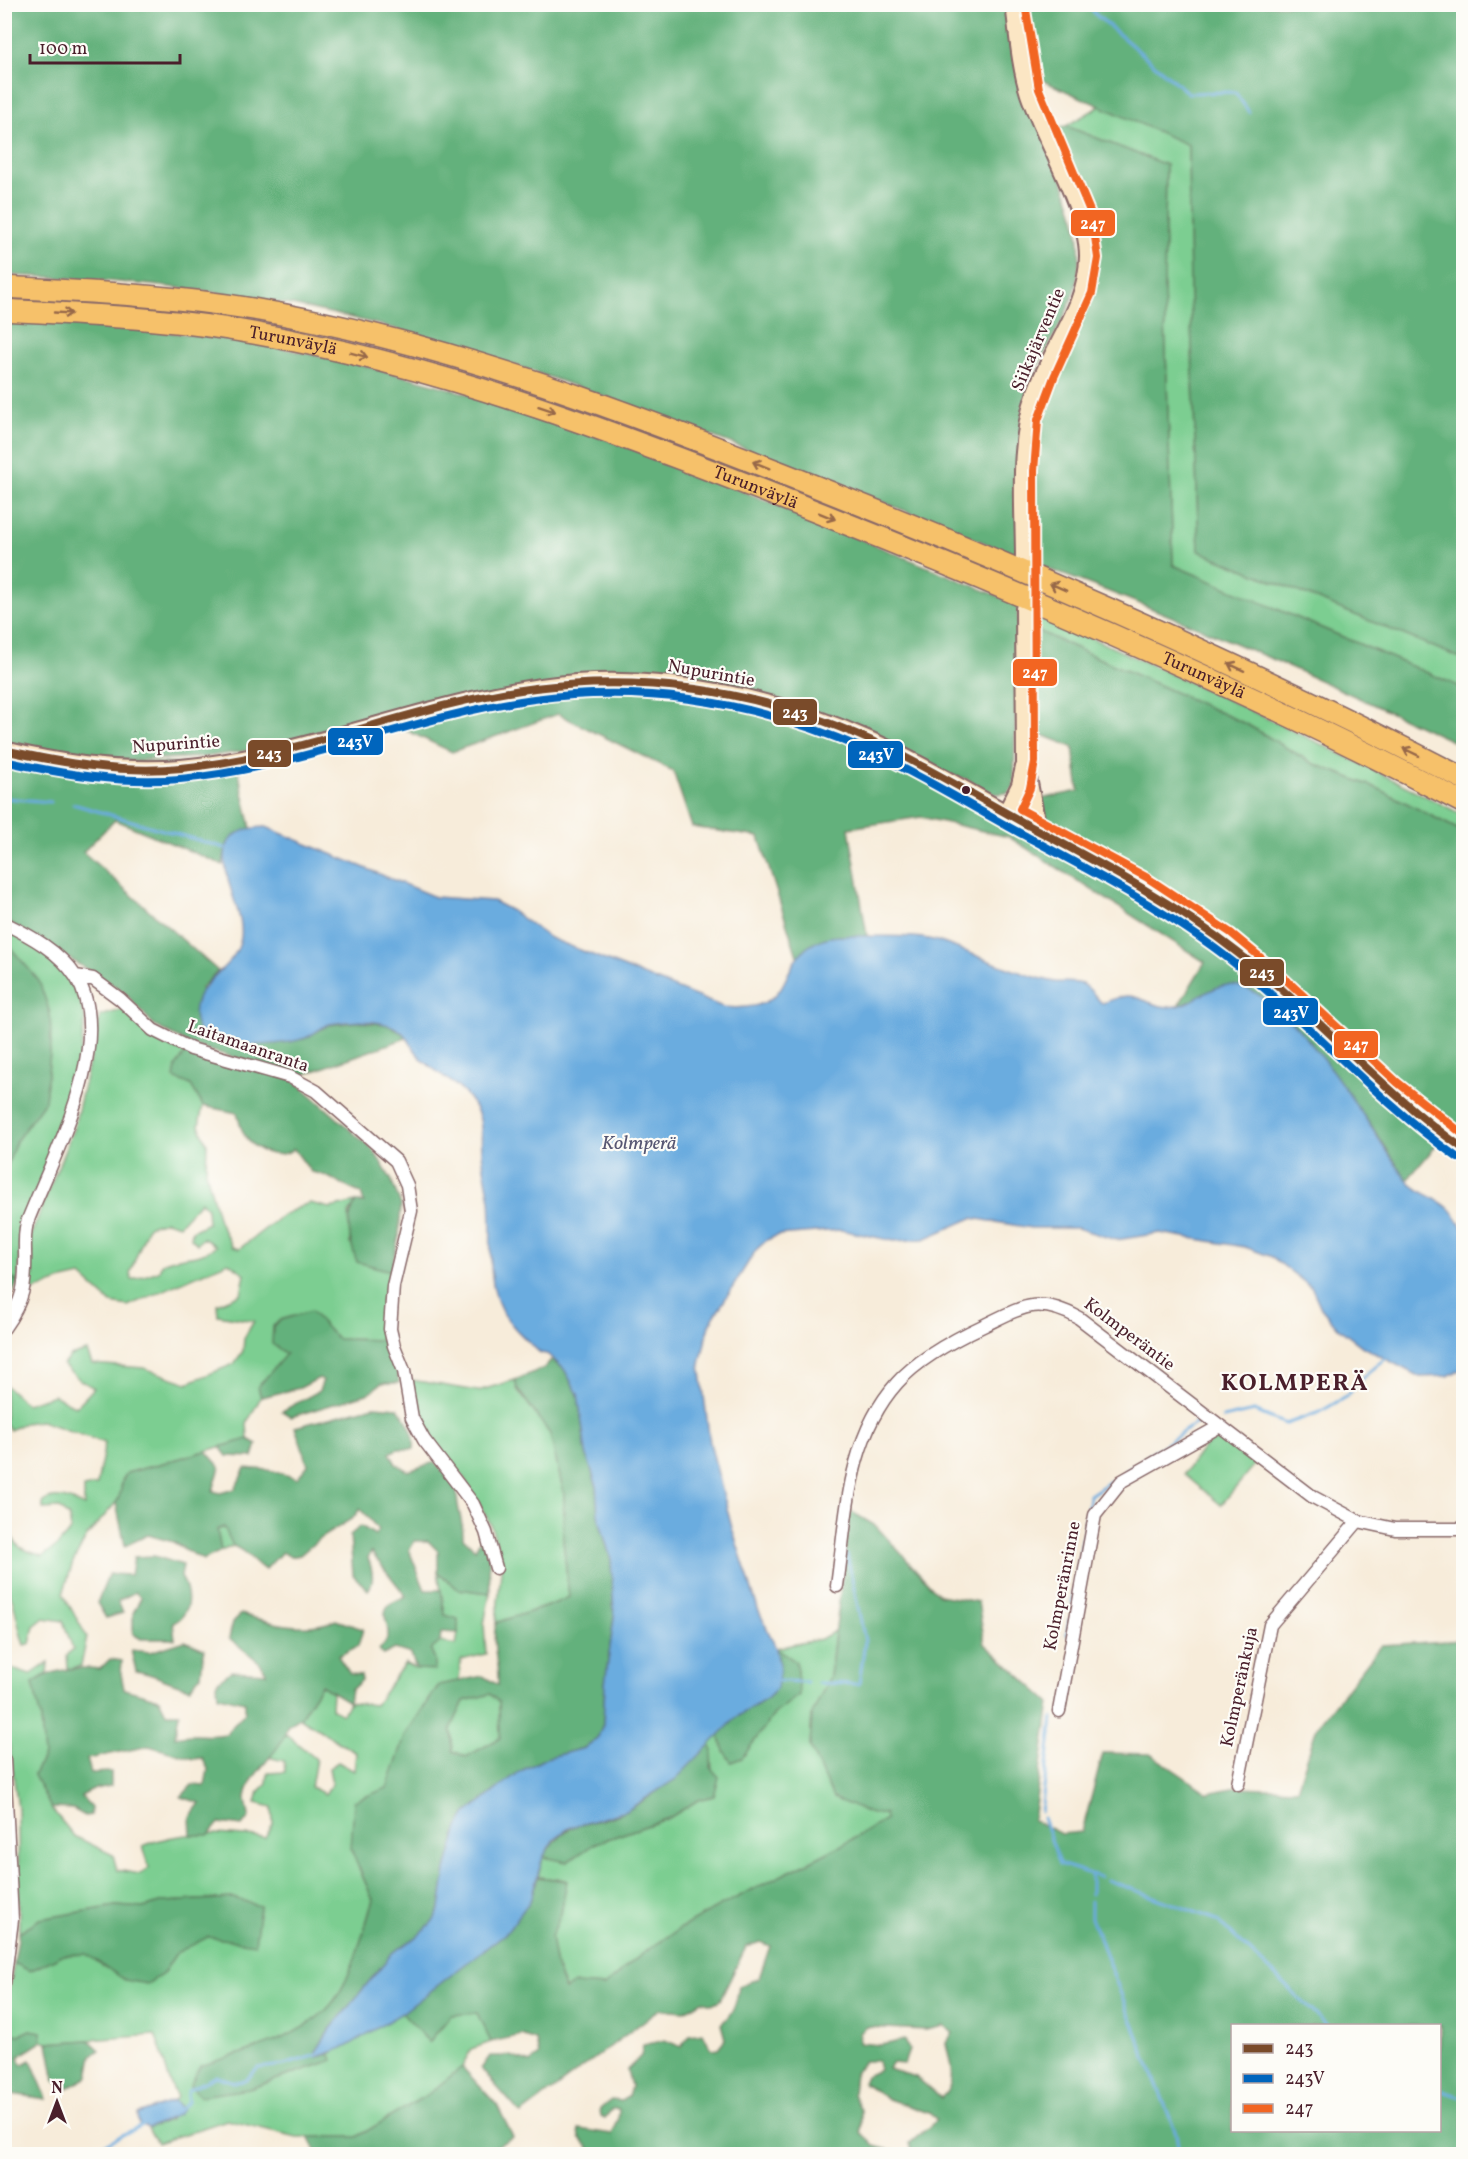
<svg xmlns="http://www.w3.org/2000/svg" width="1468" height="2159" font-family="Vollkorn,serif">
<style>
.green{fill:#7bce91;stroke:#62765e;stroke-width:1.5;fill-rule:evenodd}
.forest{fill:#64b17b;stroke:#576853;stroke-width:1.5;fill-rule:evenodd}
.water{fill:#6bacdf;stroke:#5a6685;stroke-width:1.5}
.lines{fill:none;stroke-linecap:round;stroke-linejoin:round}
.stream{stroke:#6bacdf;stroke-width:3}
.street-casing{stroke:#876768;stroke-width:15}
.secondary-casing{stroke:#876768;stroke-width:20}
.highway-casing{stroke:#876768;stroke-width:24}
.street{stroke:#fff;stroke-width:12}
.secondary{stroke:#fbe6c4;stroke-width:16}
.highway{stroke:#f6c16b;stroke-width:21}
.bus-1-casing{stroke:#fdfcf7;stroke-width:12}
.bus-2-casing{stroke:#fdfcf7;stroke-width:12}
.bus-3-casing{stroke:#fdfcf7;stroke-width:12}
.bus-1{stroke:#7a4b2a;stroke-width:8}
.bus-2{stroke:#0065bd;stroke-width:8}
.bus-3{stroke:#f26522;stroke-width:8}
.oneway{stroke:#976848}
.bus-dot{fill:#4a1f2b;stroke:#fdfcf7;stroke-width:2}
.labels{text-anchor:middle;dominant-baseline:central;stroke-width:4.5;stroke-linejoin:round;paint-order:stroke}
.street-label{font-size:18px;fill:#4a1f2b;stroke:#fdfcf7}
.water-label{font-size:20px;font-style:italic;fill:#575773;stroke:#fdfcf7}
.district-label{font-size:24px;font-weight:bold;letter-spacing:1.5px;fill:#4a1f2b;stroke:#fdfcf7}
.line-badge{stroke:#fdfcf7;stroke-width:2}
.badge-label{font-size:16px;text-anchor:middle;font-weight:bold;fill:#fff}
</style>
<rect width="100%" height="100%" fill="#fdfcf7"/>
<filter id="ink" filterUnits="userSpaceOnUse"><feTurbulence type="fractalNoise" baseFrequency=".0167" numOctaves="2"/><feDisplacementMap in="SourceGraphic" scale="12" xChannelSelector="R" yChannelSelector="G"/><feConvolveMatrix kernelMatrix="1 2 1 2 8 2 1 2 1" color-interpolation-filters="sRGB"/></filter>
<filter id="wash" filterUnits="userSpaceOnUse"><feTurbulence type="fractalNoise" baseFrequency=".008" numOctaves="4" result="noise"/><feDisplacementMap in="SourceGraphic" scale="24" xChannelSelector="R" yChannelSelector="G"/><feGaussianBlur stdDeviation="1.35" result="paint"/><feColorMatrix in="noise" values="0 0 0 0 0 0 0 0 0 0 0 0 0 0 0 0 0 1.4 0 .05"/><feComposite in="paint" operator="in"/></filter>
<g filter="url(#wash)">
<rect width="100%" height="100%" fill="#f7ecda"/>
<path class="green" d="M1100,106L1188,144L1190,289L1199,551L1463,659V688L1173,565L1164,290L1166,165L1066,126Z
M1029,611C1176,674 1321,742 1463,815V832L1379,789L1312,763L1248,725L1029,627Z
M5,928L42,949L74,979L85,1019L79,1066L67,1113L21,1229L18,1282L5,1273L4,1173L16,1141L45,1101L51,1043L50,1013L10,947L5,945Z
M125,1009L186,1052L191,1085L203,1106L199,1125L207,1144L206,1172L219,1221L232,1247L239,1249L283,1215L304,1205L310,1203L330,1208L356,1202L349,1213L350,1244L391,1271L381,1301L386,1340L337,1339L327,1330L287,1354L258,1387L261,1397L247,1423L248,1439L127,1473L122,1480L120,1498L87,1536L73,1562L63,1594L87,1637L81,1666L68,1669L67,1655L73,1649L63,1621L44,1618L34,1626L30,1644L24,1645C17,1626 17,1607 8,1589H5V1523C17,1547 15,1548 43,1556L58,1545L71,1530L69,1517L59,1508L43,1509V1502C56,1493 71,1500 84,1506V1488L97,1485L105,1443L41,1421L24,1423L10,1430L5,1424V1385L26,1404L54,1395L76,1407L94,1388L80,1380L63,1365L70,1356L87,1351L92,1364L144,1368L187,1383L234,1364L243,1351L244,1338L254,1321L218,1315L217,1304L241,1294L245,1274L228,1262L128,1306L111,1303L81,1276L59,1281L28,1293L30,1237L74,1127L100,1016ZM201,1201L207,1209L208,1223L192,1231L191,1238L197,1244L203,1238L216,1246C197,1260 184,1253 162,1263L159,1271L132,1280L130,1273L148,1226L166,1221L179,1225Z
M411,1380L478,1391L515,1380L517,1389L550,1434L564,1494L563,1539L569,1597C544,1610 522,1613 496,1623L502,1560L490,1523L464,1478L429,1438L416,1414Z
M1217,1438L1224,1444L1230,1438L1258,1461L1221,1505L1184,1474L1203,1448Z
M225,1527L233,1546L221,1551L217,1530Z
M438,1572L458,1589L490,1593L484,1624L486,1654L461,1660L459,1681L439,1685L430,1697L406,1734L387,1789L351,1850L373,1900C363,1932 351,1986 326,2010C292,2042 243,2052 201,2066L249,2089L332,2060L329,2054L402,2013L429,2042L451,2015L477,2013L491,2042L471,2049L462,2067L427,2095L357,2137H297L227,2120L157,2143L148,2128L169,2120L181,2107L174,2101L177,2097C165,2078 165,2055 155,2035L48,2043L41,2041L42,2032L30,2030L19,2035L5,2032V2010L14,1963L30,1971L62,1955L87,1954L106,1968L163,1974L176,1953L260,1907L233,1898L164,1902L143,1908L116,1906L40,1919L19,1932L18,1809L5,1714L4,1666L30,1675L48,1663L47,1674L33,1683L41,1719L44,1755L34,1775L51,1808L74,1836L113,1855L117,1870L140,1874L149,1868L143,1846C180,1829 225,1834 265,1838L273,1824L272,1807L256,1803L259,1791L267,1783L268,1773L285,1772L284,1761L268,1757L286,1734L316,1759L311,1787L325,1794L332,1784L329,1768L338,1762L354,1771L356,1753L300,1718L321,1685L332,1692L331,1708L343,1714L349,1702L375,1705L405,1663L416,1669L435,1661L431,1650L440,1642L456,1645L458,1633L445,1615Z
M835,1631L830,1676L812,1715L810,1747L833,1798L885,1813L887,1819C794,1878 685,1907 605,1986L574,1984L566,1990L556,1967L551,1937L561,1914L566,1880L538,1877L543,1857L567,1862L596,1843L669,1818L698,1800L714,1796L710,1744L719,1735L724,1751L760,1733L775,1713L799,1695L796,1662L776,1648L821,1639Z
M490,1694L499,1702L500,1738L466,1757L453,1751L451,1729L464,1701Z"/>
<path class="forest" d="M5,4L1007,5L1076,221C1093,306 1045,329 1025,402C1022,415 1024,433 1023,447C1022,484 1020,521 1019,557C896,506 772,458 647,412C537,372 426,332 311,309C211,288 107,279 5,275Z
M1021,5H1463V659L1199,551L1190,289L1188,145L1032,76Z
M1066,126L1166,165L1164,290L1173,565L1463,688V746C1321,680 1179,615 1031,563L1030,439L1052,369L1084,314L1095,281L1097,241L1054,128Z
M4,319C106,326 206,332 306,353C553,403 786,510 1018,604L1014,787L1008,793L994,794L966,779L941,772L792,703L733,687L667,677L395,712L245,751L205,757L110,761L56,754L5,742Z
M1029,627L1248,725L1312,763L1379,789L1463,832V1140L1414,1102L1354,1047L1137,878L1054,829L1036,800L1079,791L1073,747L1035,732Z
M630,688L741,702L769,714L801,719L848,738L1129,887L1215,943L1255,975L1440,1141L1407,1180L1379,1137L1308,1039L1191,1001L1178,1006L1205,962L1009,837L921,817L849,828L867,936C832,936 824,933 798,959L759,837L692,827L673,771L558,714L452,752L399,727L499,702L564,691Z
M5,756L237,766L251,828C231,835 225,844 223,865L115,820L83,852L218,971L201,988L232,1046L304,1039L328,1025L357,1022L386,1024L409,1037L300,1076L191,1045L155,1026L123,991L5,920Z
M5,945L10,947L39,981L50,1013L51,1043L45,1101L16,1141L5,1173Z
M186,1052L293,1079L374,1151L391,1179L401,1205L399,1236L391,1271L357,1262C350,1243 344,1221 356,1202L364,1203L361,1193C342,1187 330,1174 311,1172L294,1149C278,1160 256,1153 245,1136C241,1130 239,1120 237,1113L203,1106L191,1085L174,1078L176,1066Z
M5,1273L18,1282L5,1309Z
M311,1311L337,1339L386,1340L397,1367L399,1383H382L367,1394L291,1417L282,1411L319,1391L323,1380L319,1378L300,1388L261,1397L258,1387L286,1354L272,1344L273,1326L280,1320Z
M551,1360L564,1369L578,1394L586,1453L596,1484L598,1515L611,1560L614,1617L605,1684L603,1724L598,1737L584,1748L546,1758L519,1772L467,1813L458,1828L446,1870L440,1908L434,1920L417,1937L393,1952L329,2031L316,2052L317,2057L329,2054L333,2060L249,2089L200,2096L190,2086L200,2066C243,2052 292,2042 326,2010C351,1986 363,1932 373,1900L351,1849L354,1801L387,1788L406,1734L439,1685L483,1676L498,1685C499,1660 491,1648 496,1623C522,1613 544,1610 569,1597L563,1539L564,1494L550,1434L517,1388L515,1380L544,1368ZM490,1694L499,1702L500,1738L466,1757L453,1751L451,1729L464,1701Z
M374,1406L398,1408C407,1420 416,1433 414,1449H398L390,1453L396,1464L408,1471L435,1462L457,1487C455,1507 464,1520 463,1538L475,1549L483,1535L489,1559L490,1593L458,1589L438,1572V1551L428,1541H415L409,1550L425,1590H441L445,1615L458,1619V1633L441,1632L440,1642L431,1650L435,1661V1670L416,1669L411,1654L395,1649L383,1655L379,1649C400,1631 376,1618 389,1605C393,1601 401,1599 406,1596L371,1552L368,1558C372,1568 376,1581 368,1590L353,1575L350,1535L361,1526L375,1535L379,1530L360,1509L353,1518L319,1539L300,1555L291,1557L282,1552L265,1570C253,1562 247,1551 233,1546L224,1527L217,1530L221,1551L203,1560L173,1542L148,1535L125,1546L116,1503C123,1494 119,1482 127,1473L206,1451L220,1467L213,1491L220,1493L235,1489L245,1468L268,1470L297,1478L308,1465L295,1427Z
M248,1439L257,1444L253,1457L227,1456L220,1447Z
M850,1511L876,1526L939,1595L978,1602L985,1644L1050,1703L1033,1820L1061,1834L1082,1832L1103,1753L1150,1754L1208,1793L1237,1787L1297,1789L1317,1727L1381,1645L1463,1640V2154H913L910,2143L937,2120L929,2113L888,2099L863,2083L866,2076L879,2070L877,2061H864L855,2073L853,2094L861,2110V2132L874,2146L894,2151L897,2154H590V2149L580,2138L579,2129L612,2134L618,2121L619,2109H612L605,2118L601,2116L600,2109L611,2100L621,2101L628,2097L631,2086L627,2070L641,2056L643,2045L665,2040L681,2047L689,2035L703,2033L711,2049L718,2048L725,2039L721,2024C733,2014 737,2002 739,1986L759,1978L770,1946L760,1942L746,1947L720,2000L712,2004L702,2001L685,2011L660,2009L521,2114L481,2069L490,2056H511L531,2063L539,2055L536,2040L522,2035L491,2042L477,2013L451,2015L429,2042L402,2013L507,1932L530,1901L538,1877L567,1881L561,1914L551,1937L556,1967L565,1990L574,1984L605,1986C686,1907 793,1879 886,1819L885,1813L871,1814L833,1798L810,1747L812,1715L830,1676ZM944,2026L953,2033L946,2043C950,2062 958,2084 941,2098L916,2077L888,2069L891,2063L904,2064L909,2050L905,2040L880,2045L859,2043L860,2033L867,2027L926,2030ZM1232,2026H1440V2130H1232Z
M154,1556L183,1565L181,1577C190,1591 192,1615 173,1623L175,1639H141L133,1634V1613L141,1598L135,1592L118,1601L123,1613L106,1618L97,1603L109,1574L131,1575L134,1557Z
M241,1614C272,1623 306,1633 336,1620L363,1629L358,1646L338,1656L350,1674L361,1675L362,1680L351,1690L349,1702L321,1685L300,1718L287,1726C284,1752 249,1770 246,1798C246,1804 249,1812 249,1817L242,1826L219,1823L209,1835H191L190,1817L200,1803L181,1797L192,1785L205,1786L208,1769L202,1758L194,1759L149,1746L87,1759L91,1773L111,1772V1786L95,1789L81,1796L91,1807V1815L85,1816L73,1809L51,1808L34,1775L44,1755L41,1719L33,1683C53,1669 76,1666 100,1669L110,1659L122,1661L121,1674L124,1689L159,1699L166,1713H179L175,1737C196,1732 206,1738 226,1734L245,1712V1702L218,1696L217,1682L231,1671L267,1673L259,1662L229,1638L233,1622Z
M185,1641L204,1649L201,1675L190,1688C170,1684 156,1674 136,1671L131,1650L150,1652Z
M776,1648L796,1662L799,1695L775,1713L742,1758L731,1762L724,1751L719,1735L738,1716L768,1698L780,1669Z
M710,1744L713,1751L710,1767L719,1777L714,1796L698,1800L669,1818L596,1843L567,1862L543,1857C570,1813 590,1830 628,1810C660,1792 685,1770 710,1744Z
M233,1898L260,1906L255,1944L208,1937L176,1953L163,1974L147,1984L125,1980L86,1954L62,1955L30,1971L14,1963L19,1932L40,1919L116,1906L143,1908L164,1902Z
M30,2030L42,2032L41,2042L18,2057L22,2065L31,2060L47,2099L5,2093V2032L19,2035Z
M89,2040L100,2050L92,2055L88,2077L68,2088L55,2081L48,2043Z
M462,2067L497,2105L513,2137L482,2154H317L308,2137H357L427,2095Z"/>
<path class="water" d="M266,827L435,897L493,901L512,911L550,938L723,1007C801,1014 773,963 816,942C831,934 848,936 865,936C890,937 919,934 943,943C980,956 1016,974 1055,982C1064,983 1074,981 1082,984C1091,988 1095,997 1102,1003C1110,1001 1121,995 1129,996C1145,997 1155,1010 1177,1006C1195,1003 1208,987 1227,985C1288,981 1371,1132 1405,1177C1425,1202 1449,1194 1464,1232L1463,1368L1448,1376L1420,1377L1363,1347L1338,1328L1321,1308L1312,1288L1272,1257L1245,1247L1160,1233L1116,1240L1077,1228H1031L972,1218L924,1239L894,1241L841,1230L778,1235L767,1240L756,1250L709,1325L700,1364L710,1443L732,1528L758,1609L776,1648L780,1669L777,1687L768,1698L738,1716L676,1779L626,1811L569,1828L554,1839L543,1857L530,1901L507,1932L402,2013L346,2047L317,2057L316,2052L329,2031L393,1952L417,1937L434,1920L440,1908L446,1870L458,1827L467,1813L519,1772L546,1758L585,1748L598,1737L603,1724L605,1684L614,1617L611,1560L598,1515L596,1484L586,1453L578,1394L564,1369L547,1354L540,1353C527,1340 510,1326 501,1309C485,1278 493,1235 490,1201C488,1185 483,1168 482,1152C480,1127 485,1119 468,1097C455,1081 437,1074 423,1060C408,1046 410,1030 385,1024C369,1020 346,1021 330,1024C320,1027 312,1037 302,1039C279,1046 200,1054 195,1021C188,980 237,972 241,937C243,922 236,907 232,893C220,856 218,828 266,827Z
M174,2101L182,2110L177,2115L148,2128L139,2124L138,2114Z"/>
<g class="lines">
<path class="stream" d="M1088,4L1095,14L1188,93L1235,92L1249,112
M4,798L51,802
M73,804L225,848
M1223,1418L1254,1411L1286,1424L1320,1412L1347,1396L1363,1377L1386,1358
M1125,1472L1196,1423L1209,1425
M1072,1603L1090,1495L1111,1481
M1067,1634L1069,1620
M778,1681L807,1682
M818,1683L859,1684L865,1641L847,1555
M1041,1812L1053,1718
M1043,1818L1060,1864L1091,1874V1894
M1091,1874L1100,1877
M1107,1880L1217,1920L1328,2026
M1091,1901V1918L1176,2133L1179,2154
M1440,2090L1464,2098
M178,2111L188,2102L187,2091L216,2076L234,2082L245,2081L258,2068L284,2065L317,2055
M85,2154L144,2124"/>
</g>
</g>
<g filter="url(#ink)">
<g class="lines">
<g class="street-casing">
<path id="street" d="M4,923C31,936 60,952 76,977C117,1041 52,1158 28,1220C24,1230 25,1241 25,1251C26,1285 24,1300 4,1328
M76,976L93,979L120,999L153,1030L191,1049L290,1077L316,1091L396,1161L407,1185L411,1211L393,1286L390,1329L394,1346L404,1371L412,1418L424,1440L473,1504L486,1532L496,1568
M837,1586C847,1516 847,1439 897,1383C919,1358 955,1339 985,1325C1024,1306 1038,1296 1079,1318L1313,1497L1358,1521L1395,1529H1464
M1059,1711L1095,1515L1122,1481L1220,1426
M4,1760L12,1920L4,1983
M1238,1784L1270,1625L1358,1521"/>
</g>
<g class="secondary-casing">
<path id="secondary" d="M1014,4C1018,34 1020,66 1029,94C1045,141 1088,210 1088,256C1088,306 1052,347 1036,392C1017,444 1024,504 1024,559
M1024,608L1025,762L1038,830
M4,750C62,764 121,773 181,768C314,756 441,694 576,683C674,676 777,699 867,739C921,763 972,795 1024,823C1107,867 1191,912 1263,973C1329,1029 1391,1102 1464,1149
M1006,813L1020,785L1024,767"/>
</g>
<g class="highway-casing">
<g id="highway">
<path d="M4,287C87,292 171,295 253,309C448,342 634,414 817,487C1036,574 1254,669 1464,779"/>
<path id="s1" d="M4,310C87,315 171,318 253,333C448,367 633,439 817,512C1036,599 1254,693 1464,803"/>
</g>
</g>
<use href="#street" class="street"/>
<use href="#secondary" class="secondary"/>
<use href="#highway" class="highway"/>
<g class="bus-1-casing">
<path id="bus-1" d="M4,750C62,763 122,774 181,768C302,757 415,703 535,688C658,673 778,695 889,749C935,772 979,798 1024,823C1097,862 1172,901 1238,953C1317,1014 1381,1091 1464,1149"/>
</g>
<g class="bus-2-casing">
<path id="bus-2" d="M4,761C62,774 121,784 180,779C301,768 414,715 534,699C647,684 759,703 864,749C918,773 968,805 1020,833C1093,872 1168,911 1233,962C1311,1024 1376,1100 1458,1158"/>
</g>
<g class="bus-3-casing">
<path id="bus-3" d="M1025,4L1039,89L1092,216L1098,258L1092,293L1054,377L1038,420L1034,471L1035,762L1030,788L1020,809L1146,877L1231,933L1271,966L1397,1082L1464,1135"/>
</g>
<use href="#bus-1" class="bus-1"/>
<use href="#bus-2" class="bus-2"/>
<use href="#bus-3" class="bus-3"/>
</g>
<defs><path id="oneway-shaft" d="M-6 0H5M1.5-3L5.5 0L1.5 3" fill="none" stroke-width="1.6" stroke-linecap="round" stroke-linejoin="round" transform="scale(1.5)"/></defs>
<g class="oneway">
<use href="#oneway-shaft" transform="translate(63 313) rotate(3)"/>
<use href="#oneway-shaft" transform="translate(359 355) rotate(15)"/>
<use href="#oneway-shaft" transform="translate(547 409) rotate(18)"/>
<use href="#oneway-shaft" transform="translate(761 465) rotate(-158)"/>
<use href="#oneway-shaft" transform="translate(827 516) rotate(22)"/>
<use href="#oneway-shaft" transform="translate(1058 587) rotate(-156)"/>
<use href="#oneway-shaft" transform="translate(1236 667) rotate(-155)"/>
<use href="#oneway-shaft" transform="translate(1411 752) rotate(-154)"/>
</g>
</g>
<circle class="bus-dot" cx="966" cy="790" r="5"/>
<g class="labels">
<g class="street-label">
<text transform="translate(1039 340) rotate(-67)">Siikajärventie</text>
<text stroke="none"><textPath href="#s1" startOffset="291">Turunväylä</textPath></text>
<text stroke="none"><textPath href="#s1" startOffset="777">Turunväylä</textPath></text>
<text transform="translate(711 674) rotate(10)">Nupurintie</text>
<text stroke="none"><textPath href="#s1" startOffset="1263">Turunväylä</textPath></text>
<text transform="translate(176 745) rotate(-4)">Nupurintie</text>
<text transform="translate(248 1047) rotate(19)">Laitamaanranta</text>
<text transform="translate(1129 1335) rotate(37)">Kolmperäntie</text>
<text transform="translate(1063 1586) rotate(-79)">Kolmperänrinne</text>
<text transform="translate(1240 1687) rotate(-78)">Kolmperänkuja</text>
</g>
<g class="water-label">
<text x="639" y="1144">Kolmperä</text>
</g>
<g class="district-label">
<text x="1295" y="1384">KOLMPERÄ</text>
</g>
</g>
<g class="line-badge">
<rect x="1070" y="209" width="46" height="28" rx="6" fill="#f26522"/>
<rect x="1012" y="658" width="46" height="29" rx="6" fill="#f26522"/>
<rect x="772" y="698" width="46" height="28" rx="6" fill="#7a4b2a"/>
<rect x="327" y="727" width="57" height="29" rx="6" fill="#0065bd"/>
<rect x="247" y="739" width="45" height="29" rx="6" fill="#7a4b2a"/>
<rect x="847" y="740" width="57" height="29" rx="6" fill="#0065bd"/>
<rect x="1239" y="958" width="46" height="29" rx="6" fill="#7a4b2a"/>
<rect x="1262" y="997" width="57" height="29" rx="6" fill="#0065bd"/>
<rect x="1333" y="1030" width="46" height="29" rx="6" fill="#f26522"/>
</g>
<g class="badge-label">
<text x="1093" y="229">247</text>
<text x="1035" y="678">247</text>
<text x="795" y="718">243</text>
<text x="355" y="747">243V</text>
<text x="269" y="759">243</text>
<text x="876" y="760">243V</text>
<text x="1262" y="978">243</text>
<text x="1291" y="1018">243V</text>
<text x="1356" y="1050">247</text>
</g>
<rect width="1468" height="2159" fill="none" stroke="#fdfcf7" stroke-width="24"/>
<rect x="1231" y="2024" width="210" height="108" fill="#fdfcf7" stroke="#b5a4a5" stroke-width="1.5"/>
<rect x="1243" y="2044" width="30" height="9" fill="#7a4b2a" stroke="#b5a4a5" stroke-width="1.5"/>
<text x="1285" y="2054" font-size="18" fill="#4a1f2b">243</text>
<rect x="1243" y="2074" width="30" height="9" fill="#0065bd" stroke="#b5a4a5" stroke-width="1.5"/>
<text x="1285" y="2084" font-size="18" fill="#4a1f2b">243V</text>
<rect x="1243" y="2104" width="30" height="9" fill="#f26522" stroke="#b5a4a5" stroke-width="1.5"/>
<text x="1285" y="2114" font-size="18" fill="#4a1f2b">247</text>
<g transform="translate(57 2102)" stroke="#fdfcf7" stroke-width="4.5" paint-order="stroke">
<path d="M0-4.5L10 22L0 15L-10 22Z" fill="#4a1f2b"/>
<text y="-9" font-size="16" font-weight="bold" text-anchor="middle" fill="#4a1f2b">N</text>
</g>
<path d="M30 54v9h150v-9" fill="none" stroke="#4a1f2b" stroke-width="3"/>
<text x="39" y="54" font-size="18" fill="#4a1f2b" stroke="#fdfcf7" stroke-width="4.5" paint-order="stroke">100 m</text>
</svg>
